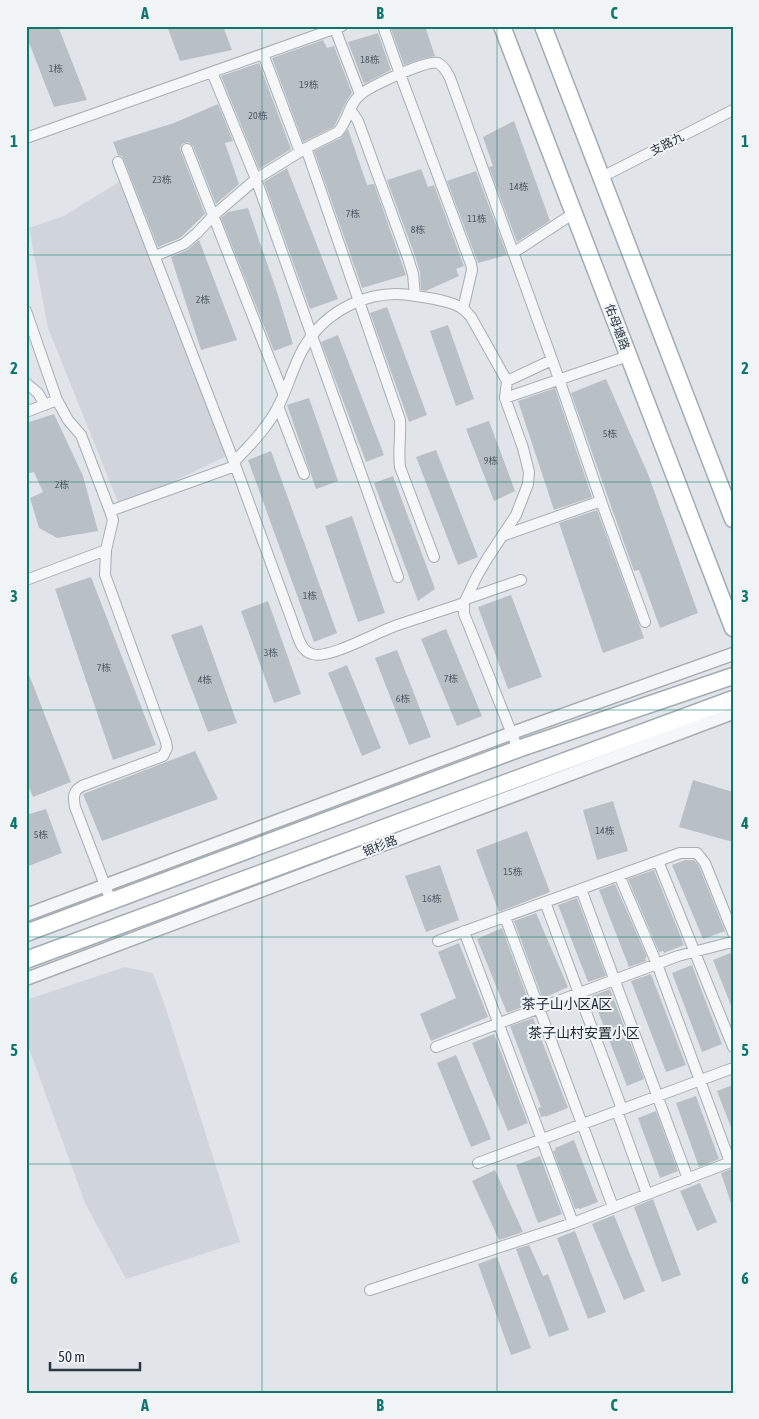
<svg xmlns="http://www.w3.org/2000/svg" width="759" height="1419" font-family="'Asap Condensed','Noto Sans SC',sans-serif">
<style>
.built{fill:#cfd5db}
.building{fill:#b8c0c6}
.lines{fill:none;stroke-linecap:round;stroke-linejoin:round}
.minor-casing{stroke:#a6adb3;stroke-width:12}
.tertiary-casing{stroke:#a6adb3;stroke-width:15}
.primary-casing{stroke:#a1acb4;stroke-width:19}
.minor{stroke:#f4f6f7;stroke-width:10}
.tertiary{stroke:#f4f6f7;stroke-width:12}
.primary{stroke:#fff;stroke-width:16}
.grid{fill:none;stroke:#0f766e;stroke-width:1;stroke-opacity:0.55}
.labels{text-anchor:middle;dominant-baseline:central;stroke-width:4;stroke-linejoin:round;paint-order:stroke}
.number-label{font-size:10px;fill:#4e5862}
.street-label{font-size:12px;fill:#2a3640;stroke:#f0f4f7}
.neighbourhood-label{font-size:14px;fill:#1c2731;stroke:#f0f4f7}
.neatline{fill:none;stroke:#0f766e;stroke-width:2}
.grid-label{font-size:16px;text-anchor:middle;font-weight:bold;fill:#0f766e}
</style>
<rect width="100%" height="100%" fill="#e1e5e9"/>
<path class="built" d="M119,182L231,454L120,507L48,328L29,228L64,216Z
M125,967L153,973L166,1009L240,1242L126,1279L85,1203L26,1040V1000Z"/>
<path class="building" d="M26,26H58L87,100L54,107L26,35Z
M167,26H223L232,50L180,61Z
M398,26H425L435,56L421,59L404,65L391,29Z
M378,33L391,70L364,84L348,42Z
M323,40L327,48L334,46L352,93L347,100L334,127L303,142L272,58Z
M259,63L291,149L259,169L221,76Z
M218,104L233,141L225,143L239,184L216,204L193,146L188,142L182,144L180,148L181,152L205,214L180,238L158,247L124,160L122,156L118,155L113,142L174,123Z
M514,121L550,221L517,242L489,167L493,166L483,137Z
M348,129L367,185L374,184L406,275L362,288L314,151L341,138Z
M287,168L338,299L310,309L264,182Z
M421,169L428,187L434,185L464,266L456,269L459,276L426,291L421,290L420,272L415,256L387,180Z
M476,171L507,255L478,263L447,181Z
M248,208L277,292L293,344L274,351L221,218L228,212Z
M199,240L237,340L201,350L171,257L187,250Z
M387,307L427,415L409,422L370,313Z
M448,325L474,399L456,406L430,331Z
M338,335L384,455L366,462L321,342Z
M606,379L648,474L698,613L660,628L639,570L634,571L571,393Z
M555,388L592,497L554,510L518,401Z
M309,398L338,481L316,489L287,405Z
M54,414L83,476L98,531L57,538L39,528L30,498L43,492L34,472L26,474V423Z
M489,421L515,491L494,501L466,429Z
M436,450L478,557L458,565L416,457Z
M271,451L337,633L314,642L248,460Z
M393,476L435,589L418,601L374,483Z
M597,510L644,638L603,653L559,523Z
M352,516L385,613L358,622L325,526Z
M91,577L156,745L113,760L55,589Z
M511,595L542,677L508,689L478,607Z
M268,601L301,694L274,703L241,611Z
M202,625L237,723L208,732L171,635Z
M446,629L482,716L457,726L421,639Z
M397,650L431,737L409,745L375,658Z
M347,665L381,748L362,756L328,673Z
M26,667L71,782L33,797L26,780Z
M195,751L218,799L102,841L83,794Z
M693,780L733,792V842L679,827Z
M613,801L628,851L597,860L583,810Z
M46,809L62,853L26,867V815Z
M527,831L550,892L499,912L476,850Z
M685,860H694L699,866L725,931L703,939L672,865Z
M440,865L459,920L426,932L405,876Z
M654,870L684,945L664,953L663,951L659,952L628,879Z
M615,884L647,957L645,958L646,961L629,967L599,890Z
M577,898L606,976L588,982L558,905Z
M536,913L568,987L546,997L545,996L542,997L514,921Z
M502,928L529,1002L528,1003V1005L507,1013L477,939Z
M459,943L488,1017L431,1041L420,1014L456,998L438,952Z
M733,952V1008H732L713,960Z
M692,965L722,1044L702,1052L672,973Z
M651,974L686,1065L666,1072L631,981Z
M610,989L644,1079L627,1086L592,996Z
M533,1018L568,1108L545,1117V1116L541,1117L538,1108L541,1107L510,1026Z
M494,1034L528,1123L508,1131L472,1043Z
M456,1055L491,1139L471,1147L437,1063Z
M733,1085V1130H732L717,1091Z
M696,1096L719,1159L699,1167L676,1103Z
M656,1111L678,1171L660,1178L638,1118Z
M574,1140L598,1202L580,1209L579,1208L575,1209L553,1151L556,1150L555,1148Z
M540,1156L562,1214L538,1223L516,1165Z
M733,1168V1202L731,1203L721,1173Z
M495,1170L523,1232L499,1240L472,1181Z
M700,1183L717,1222L697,1231L680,1191Z
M653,1199L681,1275L662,1282L634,1207Z
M614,1215L645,1291L624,1300L592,1224Z
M575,1231L606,1312L588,1319L557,1238Z
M529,1245L543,1276L548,1274L569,1330L549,1337L516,1249Z
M497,1257L531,1348L511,1355L478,1264Z"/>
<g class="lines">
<g class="minor-casing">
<path id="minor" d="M383,26L400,74L471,264L472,270L463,309
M337,34L360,94
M265,59L300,152
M214,77L256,179L398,577
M350,109L358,121L408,258L413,274L415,296
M26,138L342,26
M306,148L400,420C401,436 398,451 400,467L434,557
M187,149L283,393
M118,162L234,462L294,626C298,636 300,650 312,654C328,660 377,632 395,626C418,618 441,611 464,603L466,599L521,580
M600,178L733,110
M513,253L574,213
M155,256L184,244L197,233L213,216L256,179L306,148L338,132C348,121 348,105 360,95C369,87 427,59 438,63C444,66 447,72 450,78L559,379L601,501L645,622
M26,311L57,400L68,420L81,435L110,511L113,520L106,550L105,575L166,742L167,748L163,756L82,786C73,791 73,797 75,807L111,901
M507,381L552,360
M26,383L38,393L45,405
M505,398L628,356
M278,406L304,474
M26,412L57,400
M234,462C251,444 268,427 279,405C288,387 293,367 303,349C325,310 371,287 416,296C429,298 453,301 463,309C466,311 469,315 471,317L507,381L505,398L523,448L529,472L528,484L516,515L487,559L477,576L466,599
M110,511L235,466
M502,536L601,501
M26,580L106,550
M464,603V614L469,626L518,749
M658,861L733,1047
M619,875L657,964L730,1162
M581,889L688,1179
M545,902L622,1109
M505,917L613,1207
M464,931L573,1223
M438,941L680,853H697L705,863L733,933
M436,1047L678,956L728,943H733
M617,1111L647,1194
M478,1163L733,1068
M370,1290L573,1223L733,1161"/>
</g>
<g class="tertiary-casing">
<path id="tertiary" d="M26,915L512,733L733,654
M26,979L733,713"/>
</g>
<g class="primary-casing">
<path id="primary" d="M502,26L733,628
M543,26L733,519
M26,933L518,749L733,676
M26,960L733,699"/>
</g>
<use href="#minor" class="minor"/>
<use href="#tertiary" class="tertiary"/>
<use href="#primary" class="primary"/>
</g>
<path class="grid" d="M262,26V1393M497,26V1393M26,255H733M26,482H733M26,710H733M26,937H733M26,1164H733"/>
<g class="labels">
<g class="number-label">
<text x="370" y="59">18栋</text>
<text x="56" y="68">1栋</text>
<text x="309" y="84">19栋</text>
<text x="258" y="115">20栋</text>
<text x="162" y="179">23栋</text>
<text x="519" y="186">14栋</text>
<text x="353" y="213">7栋</text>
<text x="477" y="218">11栋</text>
<text x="418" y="229">8栋</text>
<text x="203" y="299">2栋</text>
<text x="610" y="433">5栋</text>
<text x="491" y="460">9栋</text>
<text x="62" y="484">2栋</text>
<text x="310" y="595">1栋</text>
<text x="271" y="652">3栋</text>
<text x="104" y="667">7栋</text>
<text x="451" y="678">7栋</text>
<text x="205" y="679">4栋</text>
<text x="403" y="698">6栋</text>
<text x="605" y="830">14栋</text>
<text x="41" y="834">5栋</text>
<text x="513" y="871">15栋</text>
<text x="432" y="898">16栋</text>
</g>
<g class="street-label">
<text transform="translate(667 144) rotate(-27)">支路九</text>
<text transform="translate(617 327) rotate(69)">佑母塘路</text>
<text transform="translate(380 846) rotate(-21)">银杉路</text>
</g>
<g class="neighbourhood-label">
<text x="567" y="1004">茶子山小区A区</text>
<text x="584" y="1033">茶子山村安置小区</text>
</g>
</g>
<rect width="759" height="1419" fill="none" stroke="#f0f4f7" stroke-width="55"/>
<path d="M50 1362v8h90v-8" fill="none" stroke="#2a3640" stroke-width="2.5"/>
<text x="58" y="1362" font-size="15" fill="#2a3640" stroke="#f0f4f7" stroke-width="4" paint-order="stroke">50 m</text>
<rect x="28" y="28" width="704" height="1364" class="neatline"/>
<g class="grid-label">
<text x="145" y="19">A</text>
<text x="380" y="19">B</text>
<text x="614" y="19">C</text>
<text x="14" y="147">1</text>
<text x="745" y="147">1</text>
<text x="14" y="374">2</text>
<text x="745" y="374">2</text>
<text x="14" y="602">3</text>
<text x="745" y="602">3</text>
<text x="14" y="829">4</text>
<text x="745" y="829">4</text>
<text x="14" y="1056">5</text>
<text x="745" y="1056">5</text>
<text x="14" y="1284">6</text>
<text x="745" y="1284">6</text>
<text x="145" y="1411">A</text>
<text x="380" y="1411">B</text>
<text x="614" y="1411">C</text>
</g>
</svg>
